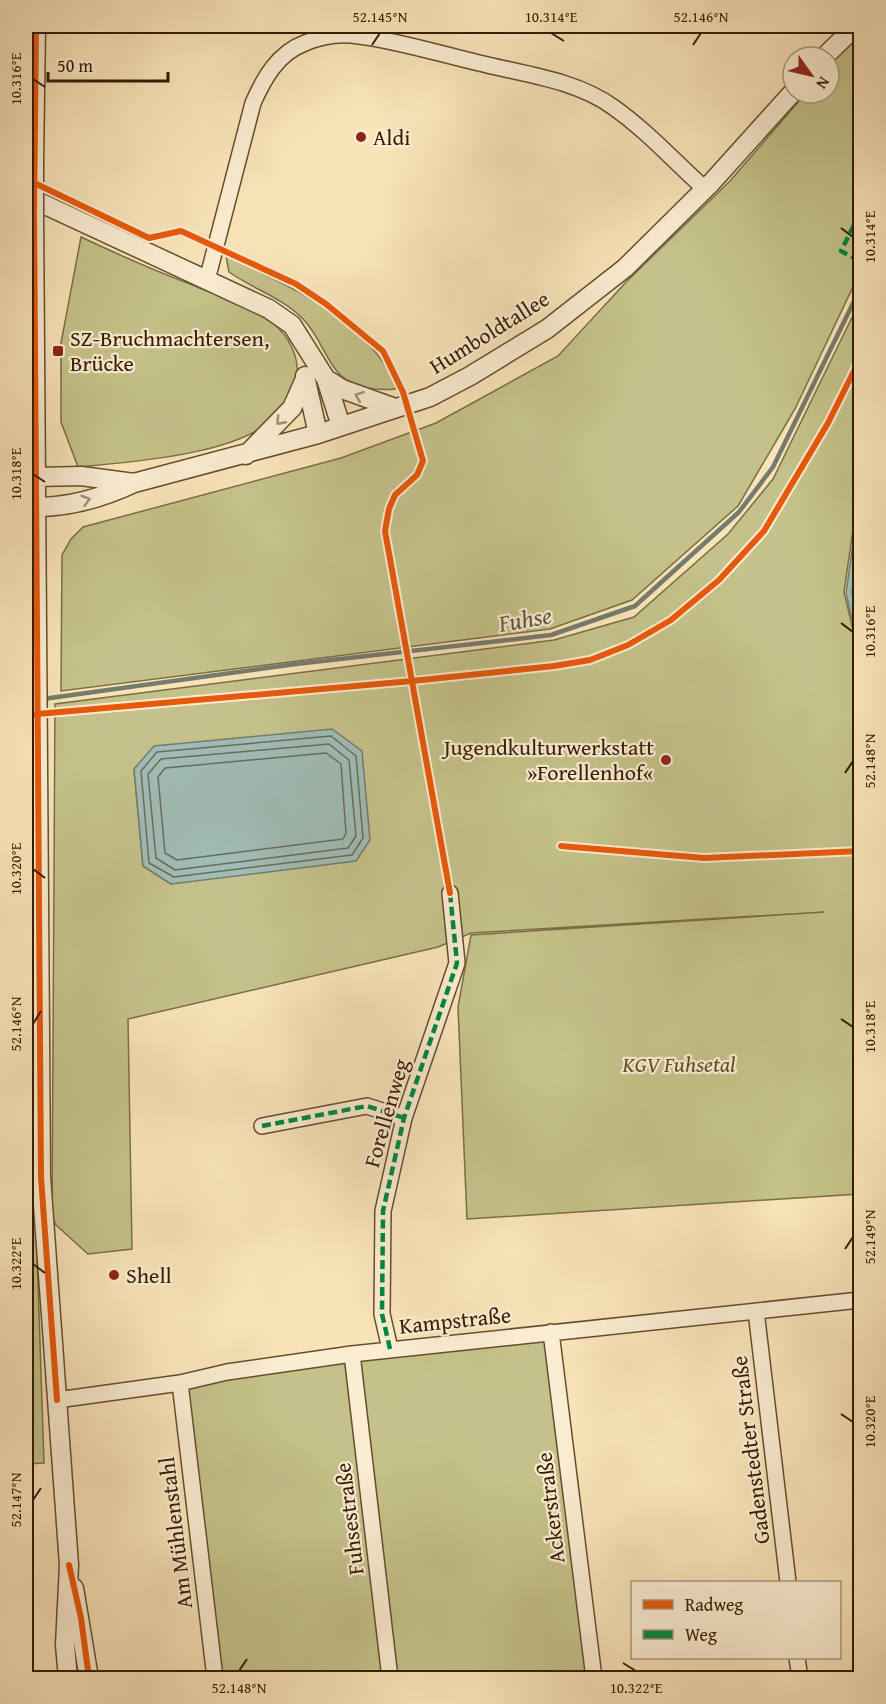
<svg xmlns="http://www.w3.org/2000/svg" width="886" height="1704" font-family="'Gentium Book Plus',serif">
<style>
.green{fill:#c4c28a;stroke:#7c6e45;stroke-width:1.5;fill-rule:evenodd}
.water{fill:#a0bdb7;stroke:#757c6e;stroke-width:1.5}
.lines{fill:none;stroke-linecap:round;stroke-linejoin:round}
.shore{stroke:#6a6c5c;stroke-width:1.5}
.stream{stroke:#757c6e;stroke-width:4.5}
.minor-casing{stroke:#654d2e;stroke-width:18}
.tertiary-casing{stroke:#654d2e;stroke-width:21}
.minor{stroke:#fbedd2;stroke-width:15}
.tertiary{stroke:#fbedd2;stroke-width:18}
.tertiary-bridge-casing{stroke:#654d2e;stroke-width:21;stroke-linecap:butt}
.tertiary-bridge{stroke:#fbedd2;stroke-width:18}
.quiet{stroke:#00873e;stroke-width:4.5;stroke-dasharray:9 4.5;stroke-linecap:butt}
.cycleway-casing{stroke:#fbedd2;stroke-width:10}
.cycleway{stroke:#e8590c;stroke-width:6}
.oneway{stroke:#a18e74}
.ticks{fill:none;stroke:#341b00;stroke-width:2}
.poi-dot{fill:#8f2418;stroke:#fbedd2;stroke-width:2}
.labels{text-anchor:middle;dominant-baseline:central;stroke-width:4.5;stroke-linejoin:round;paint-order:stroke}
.poi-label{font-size:22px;fill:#341b00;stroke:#fbedd2;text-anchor:start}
.street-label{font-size:22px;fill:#341b00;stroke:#fbedd2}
.park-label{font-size:22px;font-style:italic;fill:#5f4d29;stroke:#fbedd2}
.water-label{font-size:24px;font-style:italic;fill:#5a5440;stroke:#fbedd2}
.neatline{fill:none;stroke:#341b00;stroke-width:2}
.ticks-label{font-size:15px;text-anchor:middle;fill:#341b00}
</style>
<rect width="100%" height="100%" fill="#f9e4b9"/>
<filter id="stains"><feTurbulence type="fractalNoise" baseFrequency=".00333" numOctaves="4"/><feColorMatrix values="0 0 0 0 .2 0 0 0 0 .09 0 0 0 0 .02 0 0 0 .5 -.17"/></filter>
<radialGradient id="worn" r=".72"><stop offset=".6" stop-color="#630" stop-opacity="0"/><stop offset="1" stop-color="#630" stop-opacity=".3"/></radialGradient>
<path class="green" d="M860,29V272L795,409L738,506L632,600L550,629L61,691L62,555L71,539L83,527L341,458L436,423L558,356L627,281L730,181L806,93H829V66Z
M81,237C117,254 153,270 190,284C217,296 248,305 272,323C288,334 301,359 296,378C293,390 289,402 281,411C247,455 130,462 78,467L61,422V343Z
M226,256C291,287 367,319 398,388C391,391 383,389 375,389C327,386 330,347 303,319C283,298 253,289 229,272Z
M860,301V516L853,530L844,592L860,659V1194L467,1219L458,1007L471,935L824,912L471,933L438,947L128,1019L132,1249L88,1254L56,1225L52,1217L55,704L554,640L634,617L728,534L773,479ZM134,769L171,884L143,866Z
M26,923L44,1463L26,1464Z
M551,1332L593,1678H215L180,1383Z"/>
<path class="water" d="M860,518V655L846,593L855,529Z
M332,729L362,751L370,840L356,861L171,884L143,866L134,769L154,746Z"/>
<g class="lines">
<path class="shore" d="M860,531L852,592L860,628
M331,736L356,756L363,838L352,855L174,877L149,863L141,771L157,752Z
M329,744L349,760L356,836L348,848L175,870L156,858L148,774L161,759Z
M326,753L341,764L346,833L343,839L177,860L165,853L158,777L165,768Z"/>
<path class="stream" d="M43,699L296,664L551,635L635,606L739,512L773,467L860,289"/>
<g class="minor-casing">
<path id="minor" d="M207,280L253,103C264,78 278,53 305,43C321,36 341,33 359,36C399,41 440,54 479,63C523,74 576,80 613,107C646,130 675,162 705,189
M262,1126L367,1106L404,1118
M756,1311L788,1582
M551,1332L594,1678
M390,1349L382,1314L383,1211L404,1118L457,963L450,893
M352,1354L390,1678
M180,1383L215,1678
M57,1400L180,1383L227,1372L352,1354L860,1300
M797,1658L800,1678"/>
</g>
<g class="tertiary-casing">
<path id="tertiary" d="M824,57L856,26
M34,160L36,26
M26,196L269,309L292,325L326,379L341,426
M34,214L41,1177L69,1565L65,1645L68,1678
M305,376L318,434
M326,379L342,389L395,408
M246,455L292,408L305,379
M37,477L81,476L134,483
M37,507C70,507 104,497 134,483L318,434L430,397L470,376L547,329L625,268L711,183L793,92
M74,1588L89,1678"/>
</g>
<use href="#minor" class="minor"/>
<use href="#tertiary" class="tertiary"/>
<g class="tertiary-bridge-casing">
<path id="tertiary-bridge" d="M34,214V160"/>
</g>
<use href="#tertiary-bridge" class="tertiary-bridge"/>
<path class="quiet" d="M860,213L841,251L860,261
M262,1126L367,1106L404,1118
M390,1349L382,1314L383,1211L404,1118L457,963L450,893"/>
<g class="cycleway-casing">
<path id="cycleway" d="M36,26L34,214L41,1177L57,1400
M26,179L149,238L181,231L296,284L326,304L383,351L403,392L423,461L417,475L395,495L389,509L385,531L450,893
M26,715L412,681L554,666L590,660L628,645L671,620L719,580L764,531L828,423L860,359
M561,846L704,858L860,851
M69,1565L81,1618L89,1678"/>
</g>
<use href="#cycleway" class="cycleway"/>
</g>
<defs><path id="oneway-chevron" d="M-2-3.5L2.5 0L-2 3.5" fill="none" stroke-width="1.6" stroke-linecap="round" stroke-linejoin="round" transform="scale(1.5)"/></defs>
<g class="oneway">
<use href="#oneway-chevron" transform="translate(359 396) rotate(-159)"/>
<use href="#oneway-chevron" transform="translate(280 421) rotate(132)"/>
<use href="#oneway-chevron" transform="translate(86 500) rotate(-16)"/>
</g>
<path class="ticks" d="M551,33L564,41M372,45L380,33M693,45L701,33M33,79L45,87M841,228L853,237M33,474L45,482M841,623L853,632M845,773L853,761M33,869L45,878M841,1019L853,1027M33,1024L41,1011M845,1249L853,1237M33,1264L45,1273M841,1414L853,1422M33,1500L41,1488M623,1663L636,1671M239,1671L247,1659"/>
<g class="poi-dot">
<circle cx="361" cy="137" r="6"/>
<rect x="52" y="345" width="12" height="12" rx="3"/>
<circle cx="666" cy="760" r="6"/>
<circle cx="114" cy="1275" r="6"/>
</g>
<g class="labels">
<g class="poi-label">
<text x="373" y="137">Aldi</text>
<text x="70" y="338">SZ-Bruchmachtersen,<tspan x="70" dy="25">Brücke</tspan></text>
<text x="654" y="747" text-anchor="end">Jugendkulturwerkstatt<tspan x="654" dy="25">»Forellenhof«</tspan></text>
<text x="126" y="1275">Shell</text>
</g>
<g class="street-label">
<text transform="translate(489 332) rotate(-32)">Humboldtallee</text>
<text transform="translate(386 1113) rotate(-74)">Forellenweg</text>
<text transform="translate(455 1320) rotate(-6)">Kampstraße</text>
<text transform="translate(750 1450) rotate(-97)">Gadenstedter Straße</text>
<text transform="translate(550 1508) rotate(-97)">Ackerstraße</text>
<text transform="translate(349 1519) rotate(-97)">Fuhsestraße</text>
<text transform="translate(175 1533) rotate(-97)">Am Mühlenstahl</text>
</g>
<g class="park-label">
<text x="679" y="1064">KGV Fuhsetal</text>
</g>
<g class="water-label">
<text transform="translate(525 619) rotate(-10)">Fuhse</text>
</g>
</g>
<rect width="886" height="1704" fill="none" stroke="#f9e4b9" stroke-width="66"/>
<rect x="631" y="1581" width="210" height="78" fill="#fbedd2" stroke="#ab997e" stroke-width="1.5"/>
<rect x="643" y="1600" width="30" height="9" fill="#e8590c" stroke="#ab997e" stroke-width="1.5"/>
<text x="685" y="1611" font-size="18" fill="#341b00">Radweg</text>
<rect x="643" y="1630" width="30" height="9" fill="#00873e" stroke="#ab997e" stroke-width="1.5"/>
<text x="685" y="1641" font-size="18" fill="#341b00">Weg</text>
<g transform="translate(811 75) rotate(124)"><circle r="28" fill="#fbedd2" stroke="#ab997e" stroke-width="1.5"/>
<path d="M0-4.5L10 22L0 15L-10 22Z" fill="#8f2418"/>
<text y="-9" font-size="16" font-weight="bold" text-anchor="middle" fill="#341b00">N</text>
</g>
<path d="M48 72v9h120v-9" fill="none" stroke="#341b00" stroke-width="3"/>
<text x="57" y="72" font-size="18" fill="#341b00" stroke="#fbedd2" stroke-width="4.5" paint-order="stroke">50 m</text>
<rect x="33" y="33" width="820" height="1638" class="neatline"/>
<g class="ticks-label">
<text x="380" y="22">52.145°N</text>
<text x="551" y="22">10.314°E</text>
<text x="701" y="22">52.146°N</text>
<text transform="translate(16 79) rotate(-90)" y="5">10.316°E</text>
<text transform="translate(870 237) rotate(-90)" y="5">10.314°E</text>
<text transform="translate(16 474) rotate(-90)" y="5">10.318°E</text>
<text transform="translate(870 632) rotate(-90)" y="5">10.316°E</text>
<text transform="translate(870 761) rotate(-90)" y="5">52.148°N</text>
<text transform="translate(16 869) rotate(-90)" y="5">10.320°E</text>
<text transform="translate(16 1024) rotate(-90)" y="5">52.146°N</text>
<text transform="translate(870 1027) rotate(-90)" y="5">10.318°E</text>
<text transform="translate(870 1237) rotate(-90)" y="5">52.149°N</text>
<text transform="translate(16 1264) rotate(-90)" y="5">10.322°E</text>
<text transform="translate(870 1422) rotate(-90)" y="5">10.320°E</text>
<text transform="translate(16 1500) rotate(-90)" y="5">52.147°N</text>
<text x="239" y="1693">52.148°N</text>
<text x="636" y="1693">10.322°E</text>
</g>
<rect width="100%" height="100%" filter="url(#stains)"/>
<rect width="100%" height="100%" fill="url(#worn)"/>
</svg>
